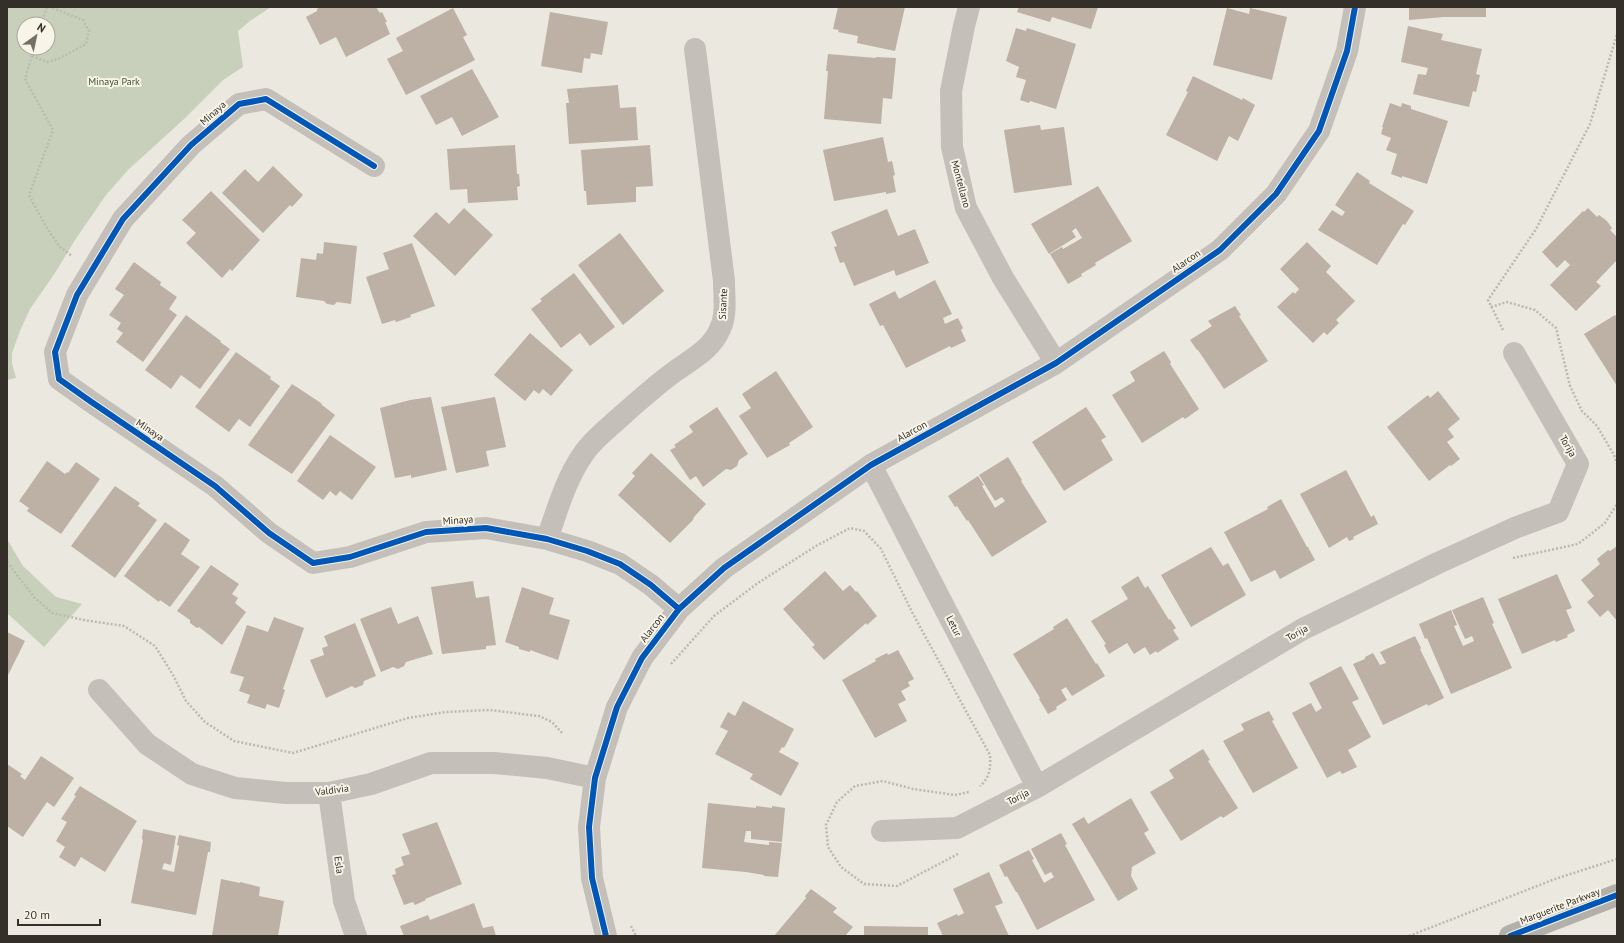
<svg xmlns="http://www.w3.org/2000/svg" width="1624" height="943" font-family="'PT Sans',sans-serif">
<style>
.green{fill:#c8d0bc;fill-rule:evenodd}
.building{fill:#bdb0a4}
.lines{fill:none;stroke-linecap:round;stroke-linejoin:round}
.path{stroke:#bdb9b2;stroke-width:2.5;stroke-dasharray:2 2;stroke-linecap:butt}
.minor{stroke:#c4c0b9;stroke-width:22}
.primary{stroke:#b3afa9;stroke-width:22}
.cycleway-casing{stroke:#f8f4e8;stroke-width:8}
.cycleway{stroke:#0057b8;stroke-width:6}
.labels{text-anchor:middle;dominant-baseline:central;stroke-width:4;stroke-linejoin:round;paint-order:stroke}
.park-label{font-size:10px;fill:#3d502f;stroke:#f8f4e8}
.street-label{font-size:10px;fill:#342f28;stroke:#f8f4e8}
</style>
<rect width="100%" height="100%" fill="#ebe8e0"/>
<path class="green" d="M7,7H271L250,21L238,31L243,67L223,80L183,120L128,170L106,195L75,240L55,273L30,309L20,331L12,353V363L16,378L7,380ZM24,24H48V48H24Z
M7,539L23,566L56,597L82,604L44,647L7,613Z"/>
<path class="building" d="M320,7H376L380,13L382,12L387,22H385L390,34L346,57L336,37L320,45L306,17L317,11V9Z
M838,7H905L895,51L857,43L858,36L838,32L839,30L833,29Z
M1019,7H1098L1091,29L1052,17L1050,22L1017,12Z
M1409,7H1486V17H1444L1409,20Z
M453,8L467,35L463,37L475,60L406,95L387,59L403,51L396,38Z
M1227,8L1249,14L1250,8L1287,17L1272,80L1213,65Z
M550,12L608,22L602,55L591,53L590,59L584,58L582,73L541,66Z
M1408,26L1443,34L1441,40L1482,49L1476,74L1480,75L1476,92L1473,91L1469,107L1413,94L1418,74L1426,75L1428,68L1401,62Z
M1016,28L1026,31L1027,28L1076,44L1056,109L1030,101L1029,103L1020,100L1026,80L1016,77L1019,67L1006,61Z
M828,54L876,58V57L896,58L892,99L883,98L881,124L824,119L828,71H826Z
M472,69L499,117L462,136L452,117L436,125L420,96Z
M1193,76L1242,100L1243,98L1255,105L1238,141L1229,136L1217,161L1166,135L1188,92L1186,91Z
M618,85L620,108L636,107L638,140L569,144L566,103H569L567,89Z
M1390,103L1401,107L1402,103L1411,106V109L1448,121L1427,184L1402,176V178L1391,174L1397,154L1386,150L1391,138L1381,134L1383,127H1382Z
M1040,125L1041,130L1064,127L1072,185L1014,193L1004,130Z
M883,137L888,162L892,161L895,175L893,176L896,192L886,194V192L834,201L823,150Z
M515,145L517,174H519L520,186L517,187L518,200L468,203L467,189L450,190L447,149Z
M650,145L653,186L636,187V202L587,205L586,191H584L581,150Z
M273,166L303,195L292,207L290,205L263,233L222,193L245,169L258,182Z
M1357,172L1370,181L1369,183L1414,211L1405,225L1403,224L1377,265L1318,230L1332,210L1342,216L1345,212L1335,205Z
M1098,186L1132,241L1095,263L1096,265L1081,274L1082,276L1068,284L1050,254L1062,247L1063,249L1082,238L1076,228L1072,231L1076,237L1049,254L1031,224Z
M211,191L260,240L232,271L230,269L222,278L186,243L196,233L182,220Z
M464,208L493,235L455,276L413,236L436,212L449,224Z
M1588,208L1597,217L1599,215L1607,221L1612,228L1610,230L1617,237V260L1596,282L1601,286L1576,311L1550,285L1570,265L1565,260L1557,268L1542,252L1583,211L1584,212Z
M887,209L898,236L915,229L929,263L896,276L894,270L854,286L844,262L840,263L834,247L837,246L831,232Z
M620,233L664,291L623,325L578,265Z
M324,242L357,246L351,304L337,302L334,305L327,304L324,301L296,297L301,258L316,260L317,253L323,254Z
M1307,242L1331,266L1326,272L1355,301L1336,320L1339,323L1327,335L1324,332L1313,343L1277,307L1293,292L1295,294L1299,289L1280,269Z
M412,243L435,306L410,315L411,317L396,322L395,320L382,324L366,277L389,269L383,253Z
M134,262L161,282L160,285L177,297L169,309L177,315L143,362L116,342L123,333L117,329L121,323L109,315L124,295L115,289Z
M574,273L615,327L590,346L580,333L561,348L531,309L542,301L540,299Z
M935,280L952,314L943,318L945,324L958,318L963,328L961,330L966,341L951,348L950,346L906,368L883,325L880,326L869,304L895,291L899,299Z
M1235,306L1241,315L1239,316L1268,361L1224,389L1198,350H1197L1190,340L1212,326L1208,321Z
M186,315L221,341L220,342L230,349L200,389L181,375L171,389L145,370Z
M1615,315L1617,318V386L1584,334Z
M530,333L573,370L551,396L543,389L539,394L534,390L525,401L494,375Z
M1164,351L1171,362L1170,364L1199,409L1185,419L1183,417L1142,443L1112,395L1135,381L1130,372Z
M236,352L271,377L270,379L280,386L250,427L239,419L229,432L195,407Z
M776,371L813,427L789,443L790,445L767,458L739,416L751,408L742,394Z
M292,384L321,403L322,405L335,415L292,474L248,445Z
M1438,391L1460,419L1448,429L1454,437L1447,442L1460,459L1451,466L1450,465L1429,481L1387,427L1428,395L1430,398Z
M431,397L447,470L411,478V475L395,478L380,408L410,400Z
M495,397L506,447L486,451L489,466L456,473L441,407Z
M717,407L748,454L739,460L737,466L731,470L726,469L703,487L696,476L690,480L670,450L676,447L674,445L693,432L689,426Z
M1086,407L1106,437L1101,440L1113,460L1064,491L1032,442Z
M330,435L376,467L352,500L340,491L336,496L330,491L323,500L297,481Z
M651,453L706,504L694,517L693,520L670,543L618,495L635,476L632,473Z
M1008,457L1022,480L1021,481L1047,522L992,557L968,520L967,521L957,506L955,507L948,496L978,476L984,485L982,486L995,508L1005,501L1002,497L995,501L979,475Z
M47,461L65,474L67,472L68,473L76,462L100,479L61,534L27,511L29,508L19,501Z
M1346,470L1371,517L1374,515L1378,524L1353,537L1354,539L1349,541L1347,537L1329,548L1300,494Z
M115,486L140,503L138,506L157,520L115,578L71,546Z
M1281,499L1307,547H1308L1315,560L1280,579L1275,570L1251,582L1224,532L1268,509L1267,507Z
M165,522L190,540L181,554L200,567L170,607L160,600L159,602L124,576Z
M1617,546V621L1608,610L1600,617L1587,602L1594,596L1581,580L1600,564L1597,559L1608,550L1610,551Z
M1211,547L1223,566L1228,563L1246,595L1191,627L1161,575Z
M211,565L239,584L232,594L238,598L235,603L246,612L222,645L199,627L197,628L190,623V620L177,611Z
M825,571L843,591L850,585L856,592L857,591L877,616L867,625L866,623L824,660L812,647L815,645L783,609Z
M1557,574L1572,608L1566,610L1575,631L1567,635L1568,637L1556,642L1555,640L1522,654L1498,599Z
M1138,576L1145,588L1148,586L1169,620L1170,619L1176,628L1173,630L1179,639L1157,653L1156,651L1150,655L1145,647L1134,654L1127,643L1109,654L1104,645L1106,644L1091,621L1128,599L1121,587Z
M473,581L476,598L489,596L496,645L486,646V649L442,654L431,587Z
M522,587L554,598L549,614L570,620L558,660L530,650V652L519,649V647L505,642Z
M1483,597L1494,623L1492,624L1512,668L1451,694L1427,638L1425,639L1419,624L1451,610L1457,625L1454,626L1463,646L1474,641L1472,636L1465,639L1452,610Z
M391,607L398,624L418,616L433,654L406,662L404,666L398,669L393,667L381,672L360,619Z
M274,617L304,628L283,689L285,690L279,708L267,704L265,709L247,703L250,695L239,691L244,677L230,673L247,625L268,632Z
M1067,618L1096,664L1097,663L1105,676L1072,696L1066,687L1061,690L1067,700L1056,707L1057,709L1048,714L1039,699L1040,698L1013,654L1054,629L1053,627Z
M355,623L376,676L364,681L363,685L355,688L352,686L326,698L310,660L324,655L322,648L328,646L324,636Z
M7,632L25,641L7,677Z
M1415,636L1421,648L1420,649L1444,698L1428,706L1427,704L1383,725L1353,664L1365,659V657L1373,653L1380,665L1386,663L1380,652Z
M898,650L914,679L908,682L910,686L901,691L906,700L898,704L907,721L875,738L842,680L876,661L875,659L887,653L888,655Z
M1341,666L1359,699L1352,702L1371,737L1348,750L1357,767L1342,774L1340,771L1327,778L1292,713L1311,703L1316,712L1322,708L1309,683Z
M743,701L794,729L784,748L782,747L779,752L799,763L781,796L750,779L753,774L715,754L728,731L720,727L728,712L735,716Z
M1269,711L1274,720L1272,721L1298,768L1253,793L1223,741L1244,730L1241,724Z
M1203,749L1210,760L1208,761L1238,808L1223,818L1221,816L1181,841L1150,792L1174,778L1169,770Z
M41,756L74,778L54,807L47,802L23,837L7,826V764L22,774L20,776L25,780Z
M80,786L137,821L105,872L81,857L75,867L59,857L65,847L56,841L67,822L61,819L76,796L74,795Z
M1131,798L1149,830L1144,833L1156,853L1132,867L1131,876L1138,889L1118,901L1072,824L1084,817L1088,824Z
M708,803L756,808V806L772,808V806L785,808L782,842L751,839V831H746L744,842L769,845V842L782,843L778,877L764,876V875L746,872L702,868Z
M437,822L462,884L425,899L426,900L415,905L413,902L404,905L392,875L396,874L395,869L404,865L401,857L410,854L402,834Z
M143,829L176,836L171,865L164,863L162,869L174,872L179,846L177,845L179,835L211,842L210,852H208L196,915L131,903L143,840L142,839Z
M1061,833L1067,844L1065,845L1095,900L1037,930L1017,892H1016L1007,876L1005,877L999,865L1029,850L1034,859L1032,860L1044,883L1054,877L1051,872L1045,875L1031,849Z
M989,872L1003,903L995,906L1009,936H943L937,923L957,914L958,916L964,913L953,889Z
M221,879L240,883V882L260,887L259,896L284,901L278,936H212Z
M811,889L837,908L833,912L853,927L845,936H774L806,898L805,896Z
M474,903L483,928L493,926L496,936H404L400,926L428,915L430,920Z
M864,926L928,927V936H864Z"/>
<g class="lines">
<path class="path" d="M41,24L47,7
M34,48L25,79L53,130L29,195L45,225L59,246L72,256
M32,56L47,62L58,59L86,44L89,31L83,20L50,7
M1491,307L1507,302L1535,310L1556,328L1570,386L1582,411L1597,426L1614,455L1617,464
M1503,330L1488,300L1536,229L1590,124L1617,34
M1513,558L1578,544L1605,523L1617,504
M7,562L34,597L52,613L84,620L124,626L155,646L173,675L186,701L205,722L234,741L293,753L408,718L446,712L490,710L539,716L552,722L562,733
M671,664L714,616L758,583L816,546L850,528L864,531L881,549L912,612L990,755C991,766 990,778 980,786
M958,854L897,886L864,884L841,867L828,847L826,825L837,802L855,786L883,781L913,789L955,795L969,792
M631,926L636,936
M1409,936L1555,879L1617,859"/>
<path class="minor" d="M969,7L964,26L951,91L952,147L966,208L1003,278L1056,363
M374,166L266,99L239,104L191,145L123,219L77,295L55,352L59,379L90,401L215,486L269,533L313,563L350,557L426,532L486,528L547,539L587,551L620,564L651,585L679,609
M871,465L1037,787
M547,539C557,511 566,478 584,453C593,440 607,429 618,419C637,402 655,386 674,372C692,359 711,350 720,329C727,315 724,296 724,281L695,49
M99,690L147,744L192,774L235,788L286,793H329L371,784L431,763H494L547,768L595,778
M329,793L344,901L356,936
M882,831L957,828L1037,787L1303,629L1438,563L1517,527L1558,512L1578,464L1514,353
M606,936L592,878L589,827L595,778L617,707L642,658L679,609L724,568L871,465L1056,363L1220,250L1276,194L1319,131L1347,51L1355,7"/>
<path class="primary" d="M1510,936L1617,895"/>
<g class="cycleway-casing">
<path id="cycleway" d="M374,166L266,99L239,104L191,145L123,219L77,295L55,352L59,379L90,401L215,486L269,533L313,563L350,557L426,532L486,528L547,539L587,551L620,564L651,585L679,609
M606,936L592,878L589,827L595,778L617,707L642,658L679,609L724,568L871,465L1056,363L1220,250L1276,194L1319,131L1347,51L1355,7
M1510,936L1617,895"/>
</g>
<use href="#cycleway" class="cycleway"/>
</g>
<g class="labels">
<g class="park-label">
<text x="114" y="81">Minaya Park</text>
</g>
<g class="street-label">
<text transform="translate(213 113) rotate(-41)">Minaya</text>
<text transform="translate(961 184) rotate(75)">Montellano</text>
<text transform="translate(1186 261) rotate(-35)">Alarcon</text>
<text transform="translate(723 304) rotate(-87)">Sisante</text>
<text transform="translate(150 430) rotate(34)">Minaya</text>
<text transform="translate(912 431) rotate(-29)">Alarcon</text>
<text transform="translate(1568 446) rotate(60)">Torija</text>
<text transform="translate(458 520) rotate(-4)">Minaya</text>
<text transform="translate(954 626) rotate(63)">Letur</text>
<text transform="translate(652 628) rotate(-53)">Alarcon</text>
<text transform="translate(1297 633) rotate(-30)">Torija</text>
<text transform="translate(332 790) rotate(-7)">Valdivia</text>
<text transform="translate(1018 797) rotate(-27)">Torija</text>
<text transform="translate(339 865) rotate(82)">Esla</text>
<text transform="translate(1560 906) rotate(-21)">Marguerite Parkway</text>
</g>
</g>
<rect width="1624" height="943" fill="none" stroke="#342f28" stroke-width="16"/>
<g transform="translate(36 36) rotate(33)"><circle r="19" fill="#f8f4e8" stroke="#aaa59b"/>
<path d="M0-3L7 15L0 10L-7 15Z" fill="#747068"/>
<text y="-6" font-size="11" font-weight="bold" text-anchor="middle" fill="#342f28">N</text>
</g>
<path d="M18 919v6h82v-6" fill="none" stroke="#342f28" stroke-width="2"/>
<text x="24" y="919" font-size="12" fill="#342f28" stroke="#f8f4e8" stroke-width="3" paint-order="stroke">20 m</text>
</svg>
